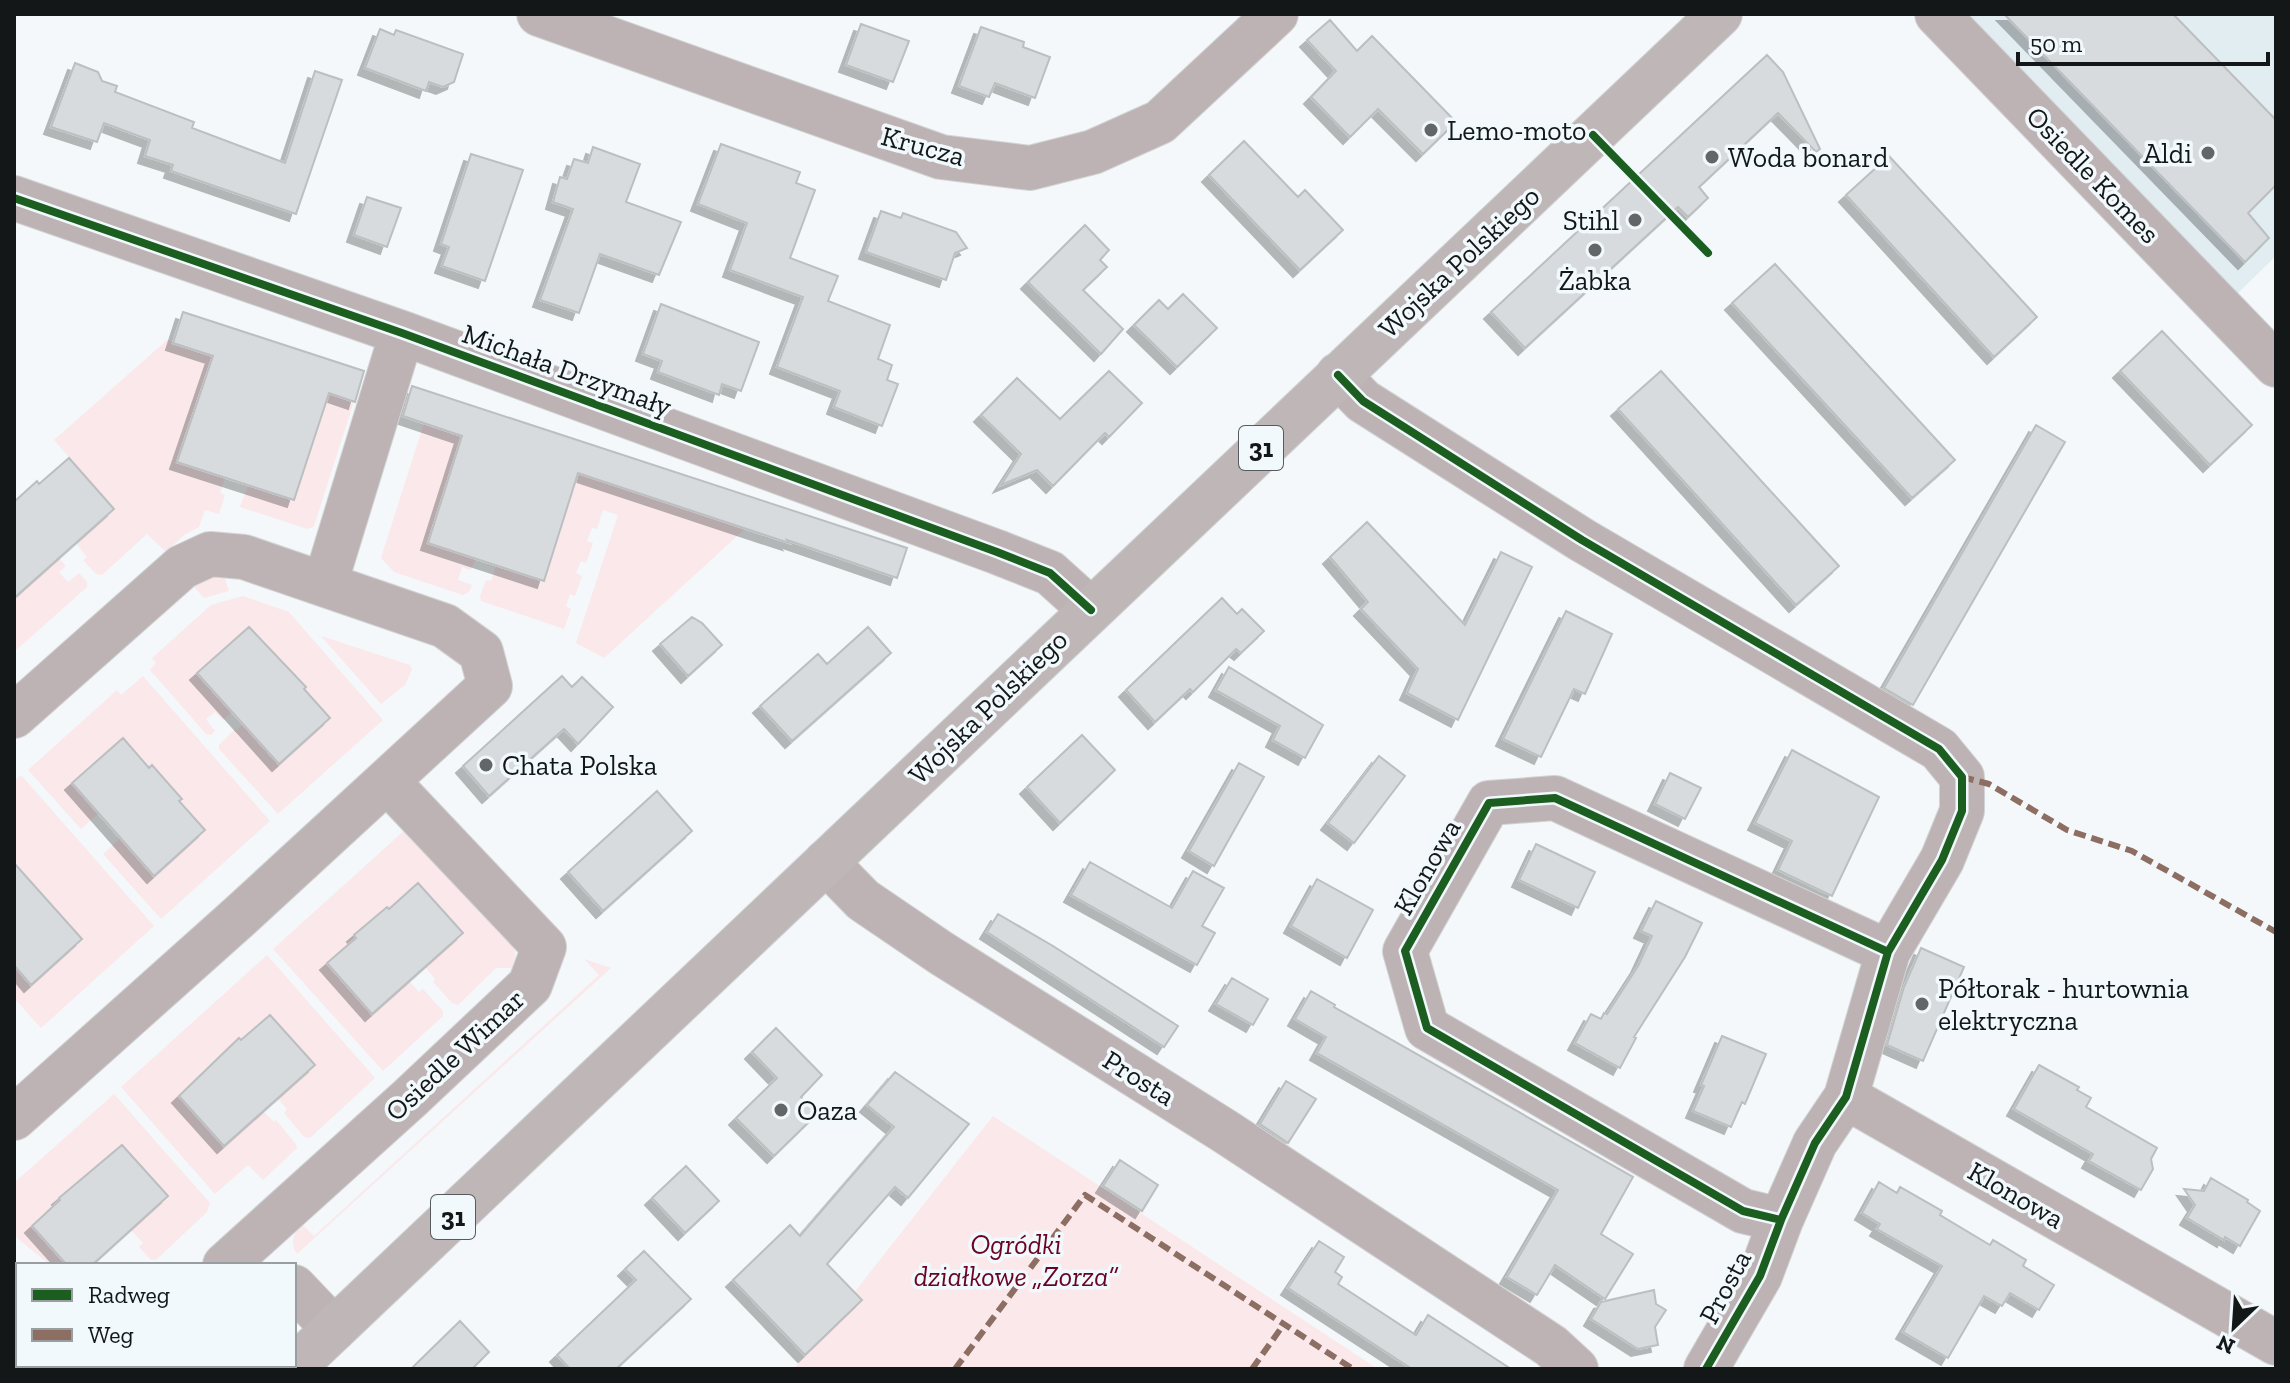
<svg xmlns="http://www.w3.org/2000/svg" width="2290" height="1383" font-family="'Zilla Slab',serif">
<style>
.built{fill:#e2edf2}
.green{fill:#fae8ea}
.building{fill:#d8dbdd;stroke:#bcbfc1;stroke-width:2;filter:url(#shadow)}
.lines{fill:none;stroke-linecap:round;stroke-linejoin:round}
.minor-casing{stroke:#d1d4d5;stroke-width:46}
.major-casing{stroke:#d1d4d5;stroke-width:46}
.minor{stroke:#beb3b4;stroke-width:44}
.major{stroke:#beb6b7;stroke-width:44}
.quiet{stroke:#8d6e63;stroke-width:6;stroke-dasharray:12 6;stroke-linecap:butt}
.cycleway-casing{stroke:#f1f9fd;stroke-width:13}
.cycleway{stroke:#1b5e20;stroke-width:8}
.poi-dot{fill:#626667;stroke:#f1f9fd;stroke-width:3}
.labels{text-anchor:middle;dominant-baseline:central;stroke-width:7;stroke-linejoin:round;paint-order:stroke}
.shield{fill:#f1f9fd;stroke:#565b5d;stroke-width:2}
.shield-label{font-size:26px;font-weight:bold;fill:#141718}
.poi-label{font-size:28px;fill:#141718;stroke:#f1f9fd;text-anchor:start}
.street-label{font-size:28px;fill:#141718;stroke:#f1f9fd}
.park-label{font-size:28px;font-style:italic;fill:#6a0322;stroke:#f1f9fd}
</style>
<defs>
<filter id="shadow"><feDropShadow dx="-7" dy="7" stdDeviation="0" flood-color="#0004"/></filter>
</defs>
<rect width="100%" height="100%" fill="#f4f8fa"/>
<path class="built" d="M1965,14H2276V256L2237,294Z"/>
<path class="green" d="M167,340L354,401L315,523L313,527L307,529L240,507L248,485L235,409L199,397L177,462L225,478L220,493L225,495L219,514L205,510L199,527L184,535L166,552L147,534L102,575L96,574L83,560L87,557L76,543L114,509L54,440Z
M424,423L746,528L604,658L576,643L618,515L603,510L597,529L592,528L587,541L593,543L586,563L581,561L576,573L582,576L575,596L570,594L566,606L571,609L564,629L481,601L480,596L486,580L491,581L496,565L544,581L565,516L449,478L428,543L476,559L471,570L462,567L458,580L472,585L469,592L463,595L394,572L381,558Z
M59,558L66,566L59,572L68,582L79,573L87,582V587L14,652V581L23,590Z
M222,570L229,591L204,598L188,580Z
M243,596L289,612L383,720L278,814L219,749V745L235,729L237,730L243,724L279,764L330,719L304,689L306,687L249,627L197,673L232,712L223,720L215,712L206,719L215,731L211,735L206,734L150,670L156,663L152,658L211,605Z
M321,636L410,665L412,669L405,685L381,704Z
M143,676L270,821L161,919L103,854L120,838L154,875L205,831L152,766L149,768L123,738L72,783L98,814L81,829L28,770L117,690L121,695Z
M21,775L154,926L41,1028L14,998V965L32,985L82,939L14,863V781Z
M406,829L514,941C516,951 516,959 511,968H496L458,1005L452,1003L433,982L435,979L425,967L463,933L419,884L389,909L386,907L354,935L356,938L328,964L409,981L419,992L423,989L443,1011V1016L383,1071L273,949Z
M267,955L375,1078L310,1138L304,1137L284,1113L287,1109L278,1099L315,1065L270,1015L241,1040L239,1039L207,1068L263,1111L274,1122L276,1120L296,1144L297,1148L263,1180L248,1165L215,1194L121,1087Z
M584,959L611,968L297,1254C289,1243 294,1233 301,1223L314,1236L599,975Z
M114,1094L210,1203L207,1212L156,1260H151L139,1247L143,1243L131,1230L168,1196L122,1145L59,1198L60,1200L32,1226L67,1265H50L17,1238L14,1226V1183Z
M993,1116L1378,1369H794Z"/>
<path class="building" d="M2004,14H2173L2276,120V185L2248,213L2269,238L2245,262Z
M1330,20L1357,51L1372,36L1456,122L1423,154L1378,109L1350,137L1311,97L1336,71L1307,40Z
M861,24L909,41L893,82L846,65Z
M981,27L1024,42L1023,47L1050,57L1035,98L995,83L989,97L959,86Z
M380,29L394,35L396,30L463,54L454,82L443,87L429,82L426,91L365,68Z
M1767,55L1783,72L1820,149L1816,152L1778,113L1699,187L1708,198L1688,217L1678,207L1525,348L1491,312Z
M75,63L98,72L102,81L117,86L115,92L194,122L192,128L285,163L315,71L342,80L296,214L171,171L173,165L145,156L150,140L104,123L97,142L51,127Z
M1244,141L1298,197L1305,190L1343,230L1300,270L1209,175Z
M721,144L800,172L796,183L815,190L790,258L838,276L828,301L890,325L878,359L892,365L887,380L898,384L882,426L834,407L840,391L777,367L803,297L730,270L747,223L698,204Z
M593,147L640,164L626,202L681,222L659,275L600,254L579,313L540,300L573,209L553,202L560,177L567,179L574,159L588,163Z
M471,154L523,170L485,281L442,266L449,247L441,244Z
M1889,156L2037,317L1994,357L1846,195Z
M367,197L401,208L387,247L354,235Z
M881,211L901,218L903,213L956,232L967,248L955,253L946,280L866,252Z
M1085,225L1109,250L1100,260L1107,267L1083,290L1123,329L1101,354L1028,282Z
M1775,264L1955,460L1912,498L1732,303Z
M1183,294L1217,328L1177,367L1134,325L1159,300L1168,309Z
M661,304L759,342L741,391L722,384L719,395L658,372L662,361L643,354Z
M183,312L364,371L355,402L329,393L294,500L177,462L213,356L173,343Z
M2162,331L2252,425L2210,465L2120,371Z
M1109,371L1142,403L1109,437L1105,433L1053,486L1037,470L1001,485L1021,454L981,415L1017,378L1060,419Z
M1661,371L1839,566L1796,605L1618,409Z
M412,386L907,548L897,578L787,540L789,543L578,473L544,581L428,543L462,436L403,416Z
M2036,425L2065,442L1913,705L1884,688Z
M69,458L114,509L14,598V502L37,481L39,484Z
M1367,522L1465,625L1501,552L1532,567L1458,720L1407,693L1418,669L1361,609L1368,602L1330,557Z
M1222,598L1237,614L1242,609L1264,631L1241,653L1236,649L1193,692L1190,689L1155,722L1126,690Z
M1566,611L1612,634L1585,694L1574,689L1541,757L1503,739Z
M692,617L702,623L722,645L688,676L660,644Z
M249,627L306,687L304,689L330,718L279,764L197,673Z
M868,627L891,653L792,741L760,706L818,654L827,664Z
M1229,667L1323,725L1305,758L1273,740L1280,726L1216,690Z
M562,676L572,687L582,677L613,707L578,744L564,729L489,796L463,766Z
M1082,735L1115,770L1060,823L1027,787Z
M123,738L149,768L152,765L182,799L179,801L205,830L154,876L72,783Z
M1792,750L1879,797L1832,896L1778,870L1792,841L1755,823Z
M1379,756L1405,776L1354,843L1328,823Z
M1239,763L1264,777L1214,866L1189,851Z
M1670,773L1701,788L1685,819L1655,804Z
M657,791L692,831L603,911L568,872Z
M1536,844L1595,872L1578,908L1519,880Z
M1090,862L1172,908L1193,871L1224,888L1202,926L1215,933L1197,965L1071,895Z
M14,863L82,939L31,985L14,965Z
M1317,879L1373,910L1347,958L1291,926Z
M418,883L463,933L372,1014L327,963L356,938L354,935L387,907L389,909Z
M1656,901L1702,923L1685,957L1634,1037L1636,1038L1620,1068L1575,1043L1591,1014L1601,1019L1604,1013L1607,1014L1638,966L1652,936L1641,931Z
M998,914L1053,946L1178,1026L1164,1047L987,932Z
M1921,948L1964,967L1923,1061L1887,1045L1904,987Z
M1232,978L1268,999L1253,1025L1216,1004Z
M1311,991L1335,1005L1334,1007L1633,1177L1601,1234L1633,1254L1605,1299L1555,1265L1537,1295L1507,1277L1558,1190L1317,1053L1326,1037L1295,1019Z
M270,1015L315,1065L224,1146L179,1096L239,1038L241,1040Z
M776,1028L822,1075L801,1097L818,1113L774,1156L736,1118L777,1078L752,1052Z
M1722,1036L1766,1054L1745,1104L1742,1102L1731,1127L1693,1111L1704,1086L1701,1085Z
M2039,1065L2079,1087L2077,1090L2091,1098L2086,1107L2157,1148L2151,1159L2153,1169L2141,1190L2089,1161L2093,1154L2014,1109Z
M895,1072L969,1124L908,1198L895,1187L827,1264L862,1300L805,1355L733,1280L790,1225L800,1236L894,1127L867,1105Z
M1286,1081L1316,1099L1288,1143L1260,1124Z
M122,1145L168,1196L92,1265H67L32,1226L60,1200L59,1198Z
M1120,1160L1158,1185L1142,1211L1103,1186Z
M686,1166L719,1201L685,1233L652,1198Z
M2211,1178L2248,1200L2247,1202L2260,1211L2240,1246L2225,1237L2224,1240L2187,1218L2195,1205L2184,1189L2204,1191Z
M1879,1182L1897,1193L1900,1187L1942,1211L1940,1215L1990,1245L1993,1240L2026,1260L2023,1266L2054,1285L2039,1310L2010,1293L2002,1306L1984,1296L1948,1358L1903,1332L1942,1266L1877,1229L1880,1224L1862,1213Z
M1319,1241L1344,1257L1335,1272L1342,1277L1338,1284L1416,1335L1428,1315L1511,1369H1412L1288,1288Z
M644,1251L691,1299L616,1369H570L557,1355L636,1280L625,1269Z
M1654,1290L1656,1304L1666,1310L1655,1327L1658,1345L1638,1349L1591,1319L1601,1302Z
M460,1321L489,1352L472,1369H411Z"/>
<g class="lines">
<g class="minor-casing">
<path id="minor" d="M539,14L941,157L1030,168L1093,152L1160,122L1276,14
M1937,14L2276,365
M14,198L402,333L997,552L1050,573L1091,610
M1338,375L1363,401L1582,540L1939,749L1962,777V811L1942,860L1888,952L1846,1097L1815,1143L1781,1220L1760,1276L1706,1369
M325,584L402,333
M14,716L182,567L210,554L244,557L445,626L481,652L490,686L240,916L14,1118
M826,862L863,900L941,953L1226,1132L1551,1346L1576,1369
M1846,1097L2276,1343
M1781,1220L1743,1211L1427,1028L1405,951L1489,803L1555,798L1888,952
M225,1265L410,1098L530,985L544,947L387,781
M14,1285L18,1287
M294,1287L334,1329"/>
</g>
<g class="major-casing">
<path id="major" d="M292,1369L1720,14"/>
</g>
<use href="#minor" class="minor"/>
<use href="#major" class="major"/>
<path class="quiet" d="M1962,777L1989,784L2067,830L2132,851L2276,932
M955,1369L1085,1195L1353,1369
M1252,1369L1284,1324"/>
<g class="cycleway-casing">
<path id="cycleway" d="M1593,135L1708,253
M14,198L402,333L997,552L1050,573L1091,610
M1338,375L1363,401L1582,540L1939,749L1962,777V811L1942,860L1888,952L1846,1097L1815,1143L1781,1220L1760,1276L1706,1369
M1781,1220L1743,1211L1427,1028L1405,951L1489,803L1555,798L1888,952"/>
</g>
<use href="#cycleway" class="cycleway"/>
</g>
<g class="poi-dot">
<circle cx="1431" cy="130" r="8"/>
<circle cx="2208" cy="153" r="8"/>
<circle cx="1712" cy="157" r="8"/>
<circle cx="1635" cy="220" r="8"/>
<circle cx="1595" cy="250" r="8"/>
<circle cx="486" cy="765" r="8"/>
<circle cx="1922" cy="1004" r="8"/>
<circle cx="781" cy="1110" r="8"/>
</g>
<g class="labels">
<g class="shield">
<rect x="1239" y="426" width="44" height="44" rx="6"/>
<rect x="431" y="1195" width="44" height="44" rx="6"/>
</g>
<g class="shield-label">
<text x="1261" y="448">31</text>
<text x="453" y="1217">31</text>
</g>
<g class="poi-label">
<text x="1447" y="130">Lemo-moto</text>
<text x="2192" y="153" text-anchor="end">Aldi</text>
<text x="1728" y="157">Woda bonard</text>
<text x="1619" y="220" text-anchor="end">Stihl</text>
<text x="1595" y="280" text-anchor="middle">Żabka</text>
<text x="502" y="765">Chata Polska</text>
<text x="1938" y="988">Półtorak - hurtownia<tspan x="1938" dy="32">elektryczna</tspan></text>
<text x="797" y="1110">Oaza</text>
</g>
<g class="street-label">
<text transform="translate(923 146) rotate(15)">Krucza</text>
<text transform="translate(2093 175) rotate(46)">Osiedle Komes</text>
<text transform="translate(1459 262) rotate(-43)">Wojska Polskiego</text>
<text transform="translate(567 370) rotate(20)">Michała Drzymały</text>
<text transform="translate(988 707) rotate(-44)">Wojska Polskiego</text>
<text transform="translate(1427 867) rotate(-60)">Klonowa</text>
<text transform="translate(455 1055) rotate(-43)">Osiedle Wimar</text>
<text transform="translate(1139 1078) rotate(32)">Prosta</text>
<text transform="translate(2016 1195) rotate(30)">Klonowa</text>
<text transform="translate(1725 1287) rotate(-62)">Prosta</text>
</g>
<g class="park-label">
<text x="1016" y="1244">Ogródki<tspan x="1016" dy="32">działkowe „Zorza”</tspan></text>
</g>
</g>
<rect width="2290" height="1383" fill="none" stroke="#141718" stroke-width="32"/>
<rect x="16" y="1263" width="280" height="104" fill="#f1f9fd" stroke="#999fa1" stroke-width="2"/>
<rect x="32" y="1289" width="40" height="12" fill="#1b5e20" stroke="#999fa1" stroke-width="2"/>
<text x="88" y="1303" font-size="24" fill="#141718">Radweg</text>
<rect x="32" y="1329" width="40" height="12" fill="#8d6e63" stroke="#999fa1" stroke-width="2"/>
<text x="88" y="1343" font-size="24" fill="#141718">Weg</text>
<g transform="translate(2234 1327) rotate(205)" stroke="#f1f9fd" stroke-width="6" paint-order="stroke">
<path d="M0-6L14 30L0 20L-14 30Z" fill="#141718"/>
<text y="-12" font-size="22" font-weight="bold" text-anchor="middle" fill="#141718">N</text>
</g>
<path d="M2018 52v12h250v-12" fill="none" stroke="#141718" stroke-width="4"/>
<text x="2030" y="52" font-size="24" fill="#141718" stroke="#f1f9fd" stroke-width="6" paint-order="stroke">50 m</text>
</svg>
